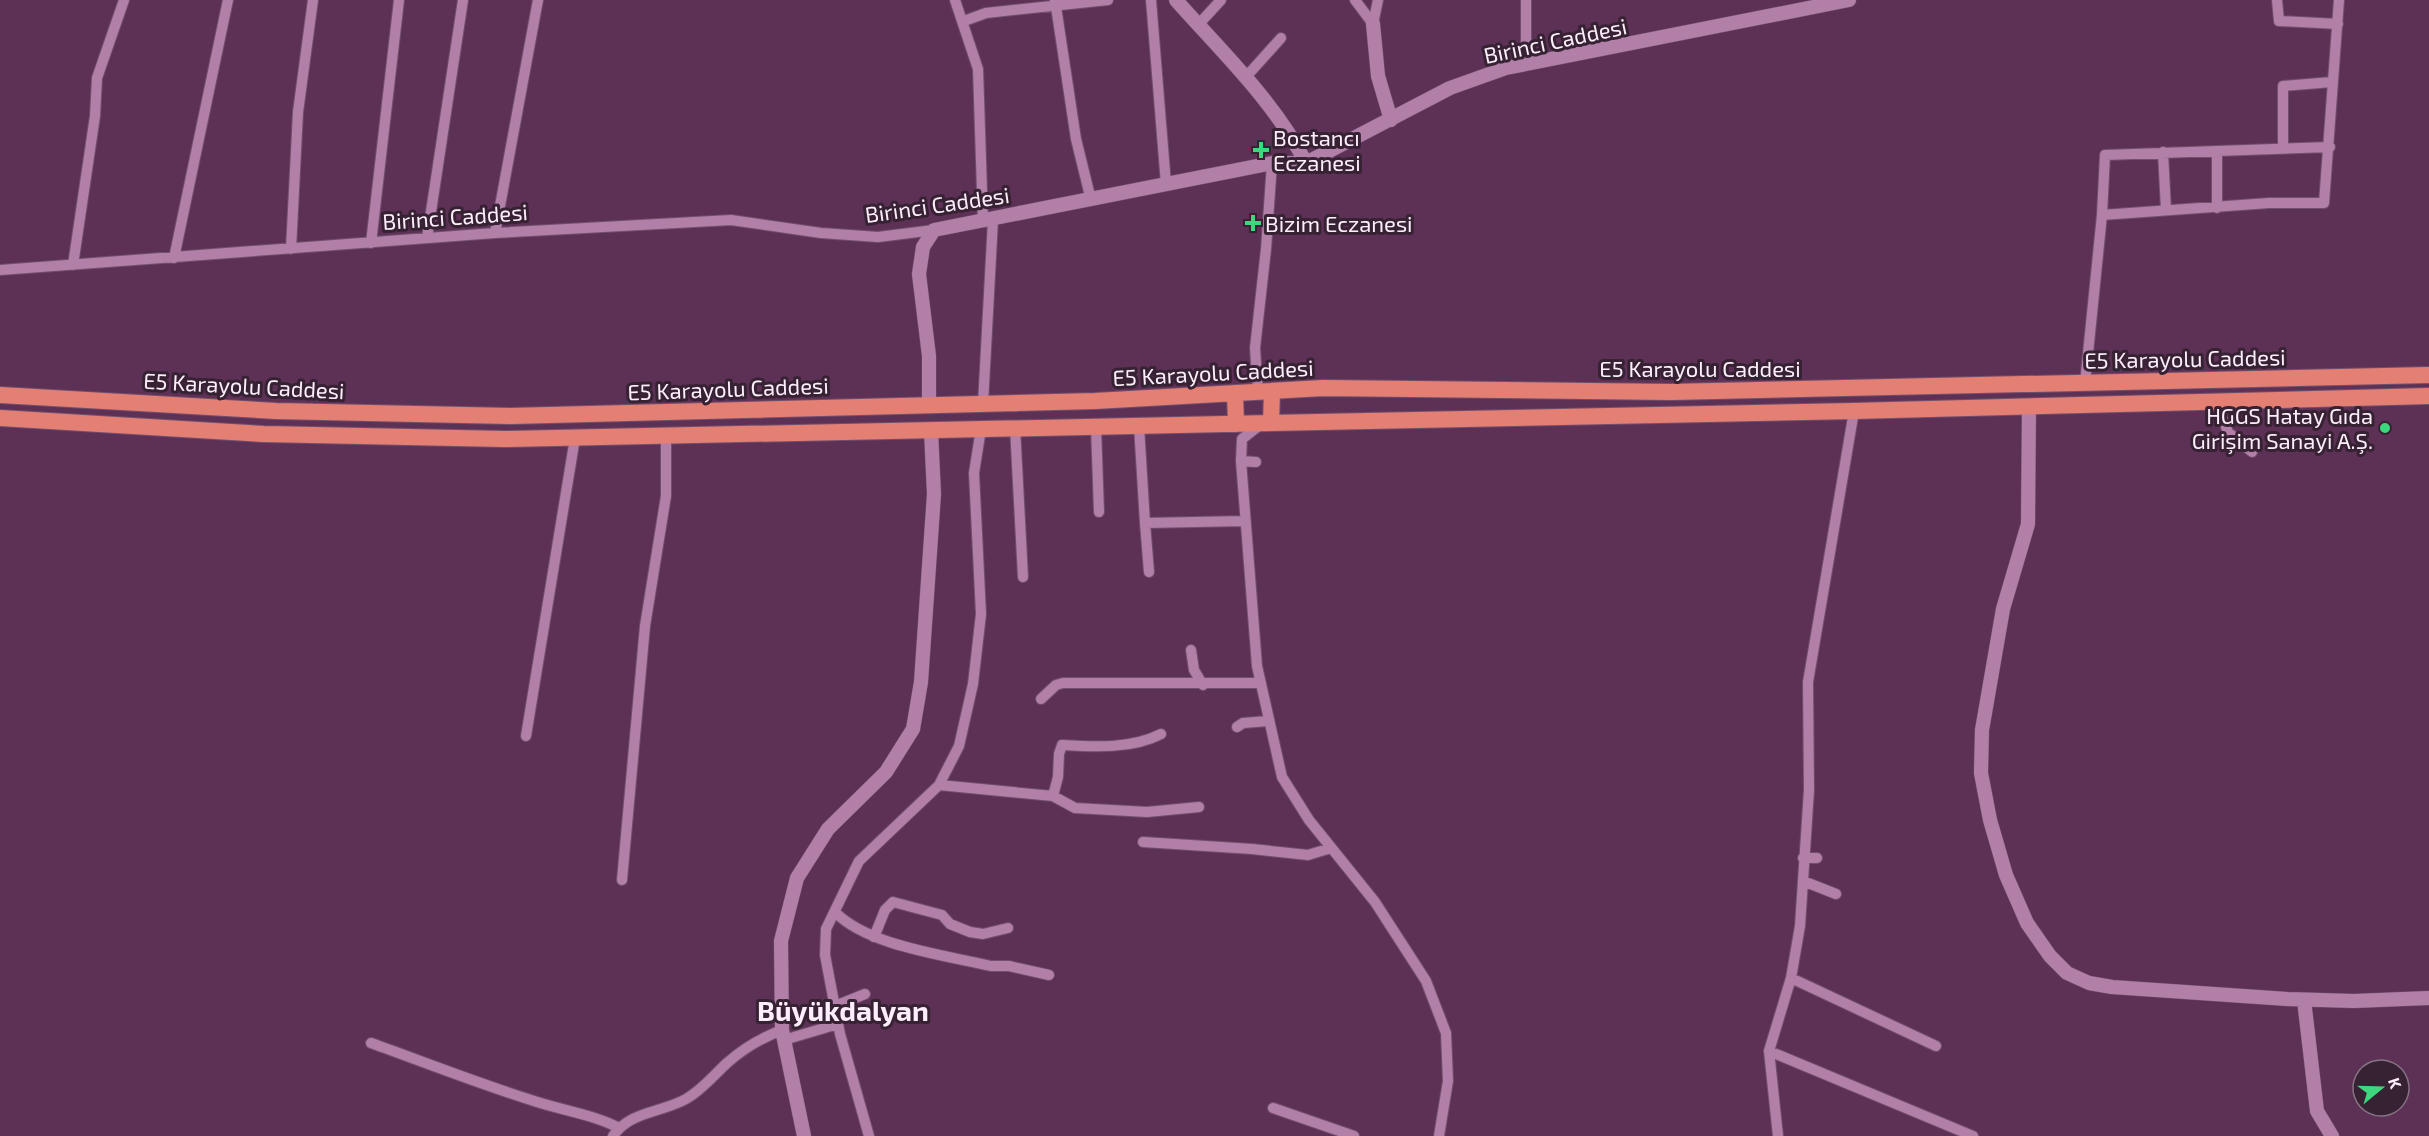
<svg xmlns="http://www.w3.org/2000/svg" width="2429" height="1136" font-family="'Exo 2',sans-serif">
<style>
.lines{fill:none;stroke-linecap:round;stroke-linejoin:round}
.minor-casing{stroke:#714f6d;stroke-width:12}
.tertiary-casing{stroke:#714f6d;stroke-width:15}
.trunk-casing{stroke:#714f6d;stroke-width:18}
.minor{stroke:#b17fa8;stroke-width:10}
.tertiary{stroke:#b17fa8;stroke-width:14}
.trunk{stroke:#e47f74;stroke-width:16}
.poi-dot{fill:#3ed77d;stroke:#362233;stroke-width:2}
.labels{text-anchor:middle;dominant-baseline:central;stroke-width:6;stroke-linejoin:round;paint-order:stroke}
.street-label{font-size:22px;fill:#feeefb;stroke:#362233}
.poi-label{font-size:22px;fill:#feeefb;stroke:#362233;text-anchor:start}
.district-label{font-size:28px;font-weight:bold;fill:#feeefb;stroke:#362233}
</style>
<rect width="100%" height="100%" fill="#5d3156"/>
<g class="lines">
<g class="minor-casing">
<path id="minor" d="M955,0L978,69L983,222
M1055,0L1076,139L1091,200
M1151,0L1166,184
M1355,0L1373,24
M1526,0V64
M2277,0L2279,21L2338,24
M964,21L986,13L1108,0
M1373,24L1378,0
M1198,25L1221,0
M1245,78L1281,38
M2283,147V86L2332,82
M2217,151V208
M2163,152L2166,210
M2102,215L2269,203H2324L2339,0
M495,233L538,0
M427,238L463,0
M371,243L399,0
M291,249L298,112L313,0
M174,258L228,0
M73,265L95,116L97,78L124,0
M0,270L495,233L731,220L821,233L878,237L934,230
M2085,383L2102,215L2105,155L2330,147
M1258,392L1255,348L1266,249L1272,163
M2216,402L2228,432L2252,452
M983,404L993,220
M1261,424L1242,439L1241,461L1257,666L1282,777L1309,820L1375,902L1426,981L1446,1033L1448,1081L1439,1136
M1139,426L1145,523L1245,521
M1015,427L1023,577
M1096,427L1099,512
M1241,461L1256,462
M1145,523L1149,572
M1191,650L1194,670L1203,685
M1041,699L1056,685L1063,683H1261
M1237,727L1243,723L1268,721
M526,736L575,438
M939,785L1053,796L1075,808L1147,812L1199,807
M1053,796L1058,777L1059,754L1062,745C1094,747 1132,749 1161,734
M1143,842L1252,849L1308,855L1331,848
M1803,858H1817
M622,880L645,626L666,496V436
M1803,881L1836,894
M835,912C868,946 945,955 991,966H1009L1049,975
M874,937L885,910L893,902L942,915L950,924L970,932L983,934L1008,928
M1791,978L1936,1046
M835,1006L865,994
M784,1040L838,1024
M371,1043C424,1062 477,1083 531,1100C560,1110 592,1114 619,1128
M1769,1051L1973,1136
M1273,1108L1354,1136
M613,1136C630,1111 661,1113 686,1099C702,1090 713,1076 727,1063C744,1048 761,1038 782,1030
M869,1136L840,1034L825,955L826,929L859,861L939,785L959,746L973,684L981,614L974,473L981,429
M1778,1136L1769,1051L1791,978L1800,926L1809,790L1808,682L1854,411"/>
</g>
<g class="tertiary-casing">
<path id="tertiary" d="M1176,0C1222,52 1274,101 1306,163
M1373,24L1378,76L1391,120
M929,405V356L919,274L923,247L934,230L1272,163H1306L1450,88L1506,68L1849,0
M2029,407L2028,524L2003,609L1982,730L1981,773L1990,820L2006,875L2027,923L2050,956L2067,973L2089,983L2112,987L2287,999L2354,1001L2429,998
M2304,1000L2317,1111L2332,1136
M804,1136L782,1030L781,941L797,878L828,829L886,772L913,729L921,682L934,494L931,431"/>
</g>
<g class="trunk-casing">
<path id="trunk" d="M1235,393L1236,424
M0,395L276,411L511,416L1095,401L1323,388L1671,392L2429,375
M0,418L264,434L504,439L1854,411L2429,396
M1271,423L1272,391"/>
</g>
<use href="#minor" class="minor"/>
<use href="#tertiary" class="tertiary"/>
<use href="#trunk" class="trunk"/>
</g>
<g class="poi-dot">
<path d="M1258 141h6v6h6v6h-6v6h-6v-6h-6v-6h6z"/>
<path d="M1250 214h6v6h6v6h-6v6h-6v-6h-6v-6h6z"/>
<circle cx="2385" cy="428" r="6"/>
</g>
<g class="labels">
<g class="street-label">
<text transform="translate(1555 40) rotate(-12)">Birinci Caddesi</text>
<text transform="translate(937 204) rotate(-8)">Birinci Caddesi</text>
<text transform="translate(455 216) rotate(-4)">Birinci Caddesi</text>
<text transform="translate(2185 358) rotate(-1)">E5 Karayolu Caddesi</text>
<text x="1700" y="368">E5 Karayolu Caddesi</text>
<text transform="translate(1213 372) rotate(-3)">E5 Karayolu Caddesi</text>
<text transform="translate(244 385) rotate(3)">E5 Karayolu Caddesi</text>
<text transform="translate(728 388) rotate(-2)">E5 Karayolu Caddesi</text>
</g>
<g class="poi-label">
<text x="1273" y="137">Bostancı<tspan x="1273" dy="25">Eczanesi</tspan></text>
<text x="1265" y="223">Bizim Eczanesi</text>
<text x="2373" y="415" text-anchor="end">HGGS Hatay Gıda<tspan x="2373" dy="25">Girişim Sanayi A.Ş.</tspan></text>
</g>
<g class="district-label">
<text x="843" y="1010">Büyükdalyan</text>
</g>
</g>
<g transform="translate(2381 1088) rotate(71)"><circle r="28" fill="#362233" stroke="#867483" stroke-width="1.5"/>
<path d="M0-4.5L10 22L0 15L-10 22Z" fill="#3ed77d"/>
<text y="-9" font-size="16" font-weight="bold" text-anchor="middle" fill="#feeefb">K</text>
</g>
</svg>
